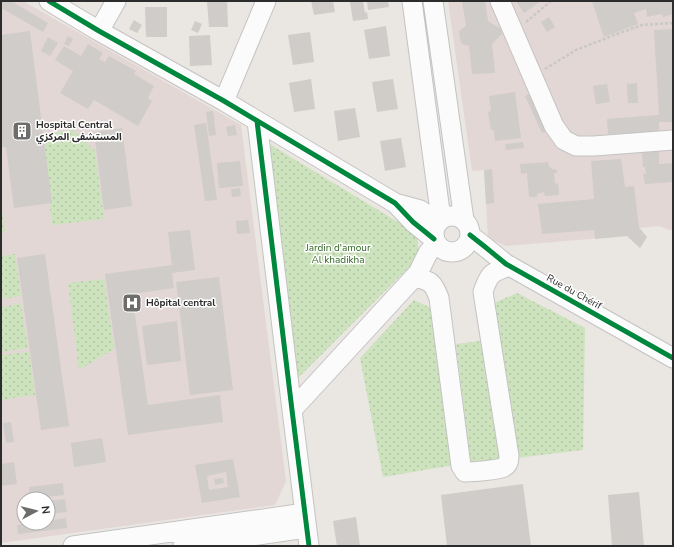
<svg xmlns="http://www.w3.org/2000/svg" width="674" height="547" font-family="'Nunito Sans','Noto Sans Arabic',sans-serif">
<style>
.medical{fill:#e3d7d5;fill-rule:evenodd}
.green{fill:url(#green-dots)}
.building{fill:#cfccc9;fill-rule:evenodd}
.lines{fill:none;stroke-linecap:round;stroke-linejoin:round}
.minor-casing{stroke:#c4c3c3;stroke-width:21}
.path{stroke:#c8c8c7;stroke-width:2.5;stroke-dasharray:3 2;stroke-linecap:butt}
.minor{stroke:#fcfbfb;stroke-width:19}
.cycleway-casing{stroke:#fff;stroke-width:8}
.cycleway{stroke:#00873e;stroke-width:5}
.labels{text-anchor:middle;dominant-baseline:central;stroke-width:3;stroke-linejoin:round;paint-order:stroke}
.poi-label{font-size:10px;font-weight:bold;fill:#2c2c2c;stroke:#fff;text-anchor:start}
.park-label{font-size:10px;fill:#2e661f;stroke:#fff}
.street-label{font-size:10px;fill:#2c2c2c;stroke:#fff}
</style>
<defs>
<pattern id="green-dots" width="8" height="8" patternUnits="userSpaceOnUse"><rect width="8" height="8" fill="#cde3bd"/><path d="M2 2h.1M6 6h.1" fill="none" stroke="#b0c3a3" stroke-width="1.8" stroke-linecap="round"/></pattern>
</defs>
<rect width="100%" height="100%" fill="#eae6e2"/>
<path class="medical" d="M1,1H23L241,125L286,481L275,505L1,543ZM24,499H48V523H24Z
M448,1H673V230H669L660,226L640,228L647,237L640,248L627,236L506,246L488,238L484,170L472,171Z"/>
<path class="green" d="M73,130L95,151L104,219L52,225L40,135Z
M261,139L416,233L420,256L297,379Z
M1,199L5,232L1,233Z
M15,254L21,296L3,299L1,286V256Z
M104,279L114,349L79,370L68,283Z
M517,293L585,328L583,450L516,458L492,304Z
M414,300L433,309L454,465L383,477L360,358Z
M21,304L28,348L1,352V307Z
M488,340L503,461L471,466L456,344Z
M29,352L35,395L1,400V355Z"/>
<path class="building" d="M1,1H11L48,23L43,32L1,8Z
M207,1H227L228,27H209Z
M311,1H333L335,12L314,15Z
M357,1H363L365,13L367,12L368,19L353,21L350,2Z
M367,1H388L389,7L368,10Z
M462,1H485L488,21L501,29L502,34L492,44L495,73L472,74L469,46L462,44L460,39L459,31L466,26Z
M516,1H541L524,13Z
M592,1H673V14L663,17L662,14L647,17L646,9L634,13L638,24L604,37Z
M145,7H167V37H146Z
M549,17L555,27L547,32L541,22Z
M134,20L142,25L137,33L129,29Z
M195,21L202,24L198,33L191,30Z
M386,26L390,56L369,59L364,30Z
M673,29V122H659V132L608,134L607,119L659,115L654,30Z
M30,31L52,203L14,208L6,147H1V115L2,114L1,106V35Z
M310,32L314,62L293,65L288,35Z
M210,35L212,65L190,66L189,36Z
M68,36L73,39L69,46L64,44Z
M48,37L58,43L50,56L41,51Z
M88,44L103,53L99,59L105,62L109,56L136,71L134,74L154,86L148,98L152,101L138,126L94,100L88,109L60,93L73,71L55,60L64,46L81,56Z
M311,79L315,109L294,112L289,83Z
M393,79L398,109L377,112L372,82Z
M637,83L638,103H628L627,84Z
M607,84L610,102L596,104L593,86Z
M537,91L553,128L542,133L525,96Z
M515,92L521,138L495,141L494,130H491L488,112L491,111L489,96Z
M355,108L360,137L338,141L334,111Z
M213,111L216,135L209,136L206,112Z
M206,123L217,200L205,201L194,125Z
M235,125L237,135L228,136L226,127Z
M122,128L132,206L104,210L94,132Z
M401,138L406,167L385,171L380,141Z
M523,142L524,148L506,150L505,144Z
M659,151V164L673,163V182L645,184L643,174H646L645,167H643L642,152Z
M621,159L625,187L634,186L639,228L647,237L640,248L627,236L595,239L594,230L542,234L538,204L594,199L591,161Z
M240,161L243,186L219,188L217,163Z
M548,162L549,166L552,169L557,170V173H554L555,184L558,183L559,195L545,196L544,192L537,194V197H529L527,173L521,174L520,164Z
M492,169L494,203L486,204L484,170Z
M240,188L241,196L232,197L231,189Z
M248,220L250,233L237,234L236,221Z
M190,230L195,270L172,273L174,288L132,294L148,405L220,395L223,422L128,435L105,274L172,265L168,232Z
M45,254L69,426L41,430L17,258Z
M219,277L233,390L190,395L176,282Z
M177,321L181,361L147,365L142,326Z
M11,422L14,442L6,443L3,423Z
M102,438L106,462L74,467L71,443Z
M233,459L240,497L202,503L195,465ZM226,472L228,487L209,490L207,476Z
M14,462L17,484L1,486V464Z
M223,478L224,483L215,485L214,479Z
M63,483L64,495L30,499L29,487Z
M523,484L531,546H447L441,495Z
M639,492L644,546H612L608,495Z
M65,499L67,512L48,514V501Z
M356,517L360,546H337L333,521Z
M66,518L67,528L18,534L17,525L30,523H48V521Z"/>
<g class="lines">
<g class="minor-casing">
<path id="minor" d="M49,1L99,31L224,101L395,203L413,222L434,239
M412,1L441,219
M433,1L464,220
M500,1L554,126L564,140L576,146H594L673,140
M99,31L116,1
M224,101L266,1
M257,121L292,410L309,546
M398,204L420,210L438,222
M434 234a18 18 0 1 1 36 0a18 18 0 1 1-36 0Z
M470,235L484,246L506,264L673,358
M414,277C431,281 433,282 439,298L461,466L465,472C472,472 499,470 504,467C508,465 509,460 509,456L483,292C489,274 491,272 510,266
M292,410L418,273L428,253L436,243
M73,546L305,513
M183,546L306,528"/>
</g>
<path class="path" d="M526,22L551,1
M545,69L576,50L617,34L642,25L673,23"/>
<use href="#minor" class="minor"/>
<g class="cycleway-casing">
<path id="cycleway" d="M49,1L99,31L224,101L395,203L413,222L434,239
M257,121L292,410L309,546
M470,235L484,246L506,264L673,358"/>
</g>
<use href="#cycleway" class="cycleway"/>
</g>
<defs>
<g id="building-square" transform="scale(1)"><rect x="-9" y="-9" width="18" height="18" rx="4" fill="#6e6d6c" stroke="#fff"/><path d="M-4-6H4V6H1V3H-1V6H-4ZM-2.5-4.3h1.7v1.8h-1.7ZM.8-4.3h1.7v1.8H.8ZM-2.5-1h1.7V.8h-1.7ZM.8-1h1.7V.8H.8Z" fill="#fff"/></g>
<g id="hospital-square" transform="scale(1)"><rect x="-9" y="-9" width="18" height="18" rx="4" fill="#6e6d6c" stroke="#fff"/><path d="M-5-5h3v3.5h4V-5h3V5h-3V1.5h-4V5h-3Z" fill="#fff"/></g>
</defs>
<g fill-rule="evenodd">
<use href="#building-square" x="22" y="131"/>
<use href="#hospital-square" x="132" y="303"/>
</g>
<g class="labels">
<g class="poi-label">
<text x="36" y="125">Hospital Central<tspan x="36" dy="12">المستشفى المركزي</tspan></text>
<text x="146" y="303">Hôpital central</text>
</g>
<g class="park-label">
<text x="338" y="248">Jardin d'amour<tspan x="338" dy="12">Al khadikha</tspan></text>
</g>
<g class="street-label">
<text transform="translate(574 292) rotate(29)">Rue du Chérif</text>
</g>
</g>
<rect width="674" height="547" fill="none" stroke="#2c2c2c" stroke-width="4"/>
<g transform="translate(36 511) rotate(83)"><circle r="19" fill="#ffffff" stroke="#ababab"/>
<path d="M0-3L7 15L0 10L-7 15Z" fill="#6e6d6c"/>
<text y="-6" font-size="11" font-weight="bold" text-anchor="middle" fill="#2c2c2c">N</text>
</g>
</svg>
